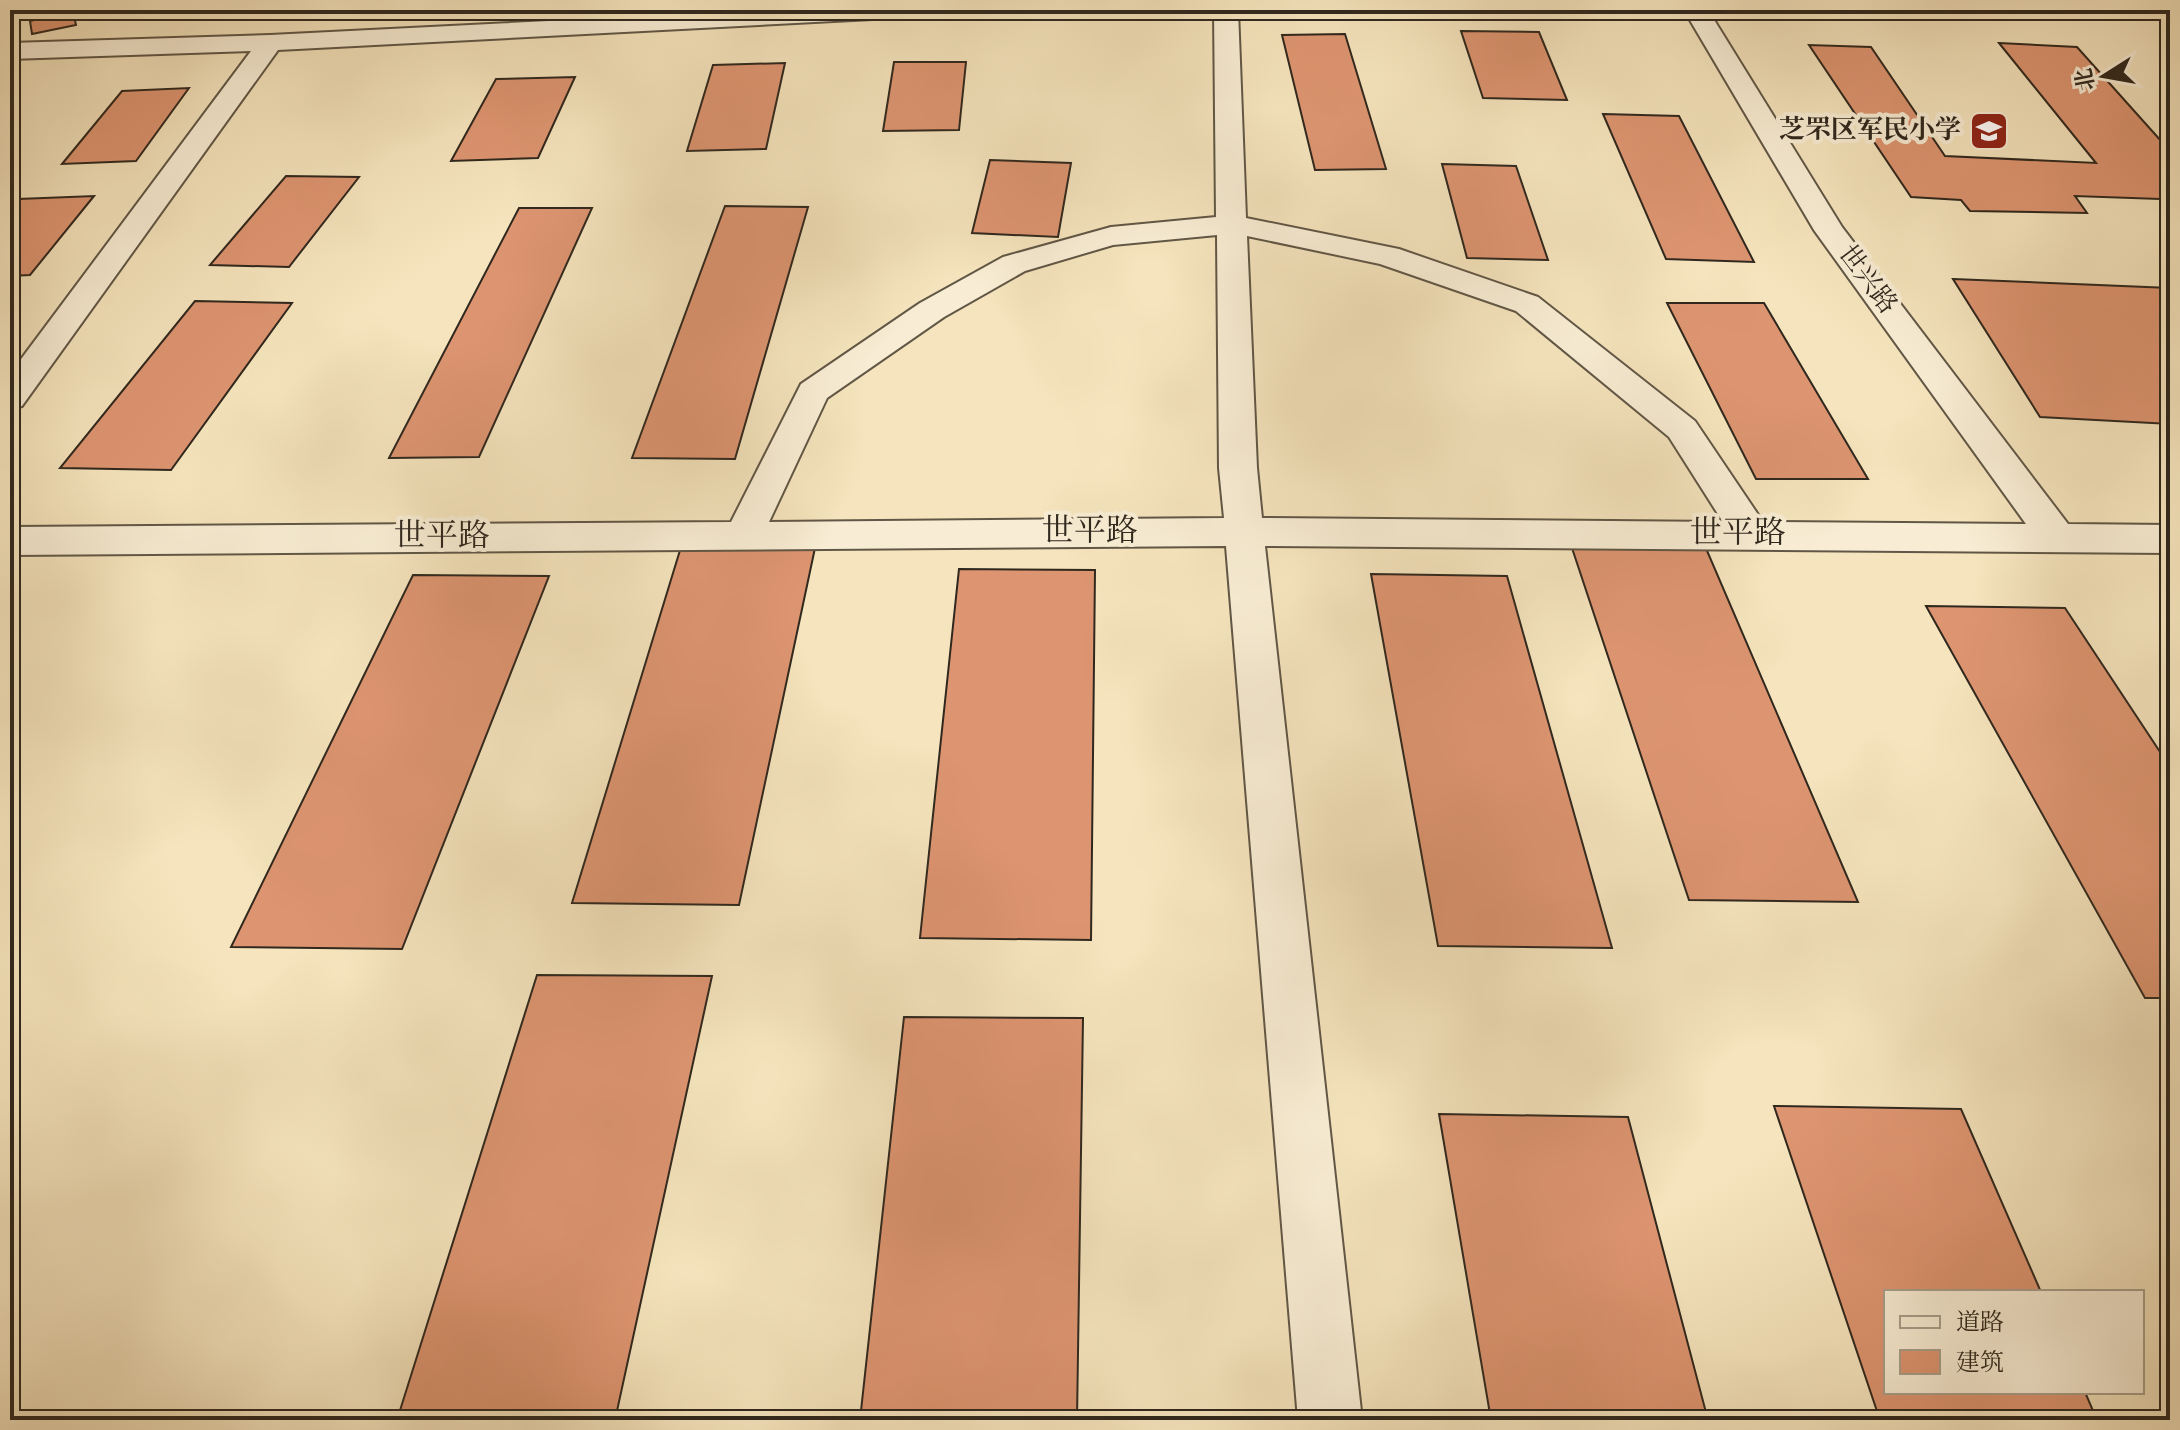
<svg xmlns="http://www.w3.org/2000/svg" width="2180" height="1430" font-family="Vollkorn,'Noto Serif SC',serif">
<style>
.building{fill:#dd9571;stroke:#30281e;stroke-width:2}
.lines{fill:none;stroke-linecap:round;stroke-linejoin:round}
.street-casing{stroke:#615746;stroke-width:4}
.street{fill:#f8edd4;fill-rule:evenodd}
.labels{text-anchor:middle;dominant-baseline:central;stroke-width:8;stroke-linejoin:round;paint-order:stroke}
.far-poi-label{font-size:26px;font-weight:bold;fill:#30281e;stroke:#f8edd4;text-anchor:end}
.far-street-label{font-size:26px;fill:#30281e;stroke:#f8edd4}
.street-label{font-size:32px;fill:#30281e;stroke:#f8edd4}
</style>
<rect width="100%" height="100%" fill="#f5e4bd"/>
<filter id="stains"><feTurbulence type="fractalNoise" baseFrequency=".0025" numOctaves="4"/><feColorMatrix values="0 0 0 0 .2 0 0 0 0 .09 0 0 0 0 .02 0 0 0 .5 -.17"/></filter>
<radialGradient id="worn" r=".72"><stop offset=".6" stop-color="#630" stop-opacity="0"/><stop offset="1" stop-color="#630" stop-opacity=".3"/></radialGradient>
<path class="building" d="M47,10H125L92,17L91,12L74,16L76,25L32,34L30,21L48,17Z
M1461,31L1539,32L1567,100L1483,98Z
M1345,34L1386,169L1315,170L1282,35Z
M1999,43L2077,47L2170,151V209L2160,199L2075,196L2087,213L1970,211L1961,200L1911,197L1809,45L1871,47L1945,156L2096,163Z
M894,62H966L959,130L883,131Z
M785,63L766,149L687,151L713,65Z
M575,77L538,158L451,161L496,79Z
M189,88L136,161L62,164L122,91Z
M1603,114L1679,116L1754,262L1666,259Z
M990,160L1071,163L1058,237L972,233Z
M1442,164L1516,166L1548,260L1467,258Z
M286,176L359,177L289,267L210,265Z
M94,196L30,275L10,276V209L18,199Z
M725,206L808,207L735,459L632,458Z
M519,208H592L479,457L389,458Z
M1953,279L2170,288V424L2040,417Z
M195,301L292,303L171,470L60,468Z
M1667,303H1764L1868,479H1756Z
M1571,545L1705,546L1858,902L1689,900Z
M681,547L815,548L739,905L572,903Z
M959,569L1095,570L1091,940L920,938Z
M1371,574L1507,576L1612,948L1438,946Z
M413,575L549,576L402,949L231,947Z
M1926,606L2065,608L2170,767V998H2145Z
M537,975L712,976L615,1420H397Z
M904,1017L1083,1018L1077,1420H860Z
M1774,1106L1961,1109L2041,1292H1886V1392H2085L2097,1420H1880Z
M1439,1114L1628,1117L1708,1420H1491Z"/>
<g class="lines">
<g class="street-casing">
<path id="street" d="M769,10H923L920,15L911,17L278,50L22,406L10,409V374L251,51L10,59V43L270,35Z
M1214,10H1238L1246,218L1399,249L1538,297L1695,421L1763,522L2026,524L1814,230L1684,10H1708L1842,227L2068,524L2170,525V553L1265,546L1362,1420H1298L1226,546L10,555V527L731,522L801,384L920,303L1003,257L1111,227L1216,217ZM1217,235L1219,468L1224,518L769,522L827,398L944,317L1025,271L1113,245ZM1247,236L1380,264L1516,311L1669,437L1723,522L1262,518L1257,468Z"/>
</g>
<use href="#street" class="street"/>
</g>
<defs>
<g id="school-square" transform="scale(2)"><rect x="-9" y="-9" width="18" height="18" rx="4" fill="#8f2418" stroke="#f8edd4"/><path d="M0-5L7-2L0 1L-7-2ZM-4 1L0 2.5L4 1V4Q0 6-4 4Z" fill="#fff"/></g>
</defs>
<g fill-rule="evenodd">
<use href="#school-square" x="1989" y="131"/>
</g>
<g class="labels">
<g class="far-poi-label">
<text x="1961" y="131">芝罘区军民小学</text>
</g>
<g class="far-street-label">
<text transform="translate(1867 280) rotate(53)">世兴路</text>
</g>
<g class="street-label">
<text x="1090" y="533">世平路</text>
<text x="1738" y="535">世平路</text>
<text x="442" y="538">世平路</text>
</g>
</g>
<rect width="2180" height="1430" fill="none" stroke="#f5e4bd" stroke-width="40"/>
<rect x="12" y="12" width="2156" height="1406" fill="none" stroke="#30281e" stroke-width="4"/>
<rect x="20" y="20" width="2140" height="1390" fill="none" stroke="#30281e" stroke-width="2"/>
<rect x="1884" y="1290" width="260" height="104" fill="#f8edd4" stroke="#a89e8b" stroke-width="2"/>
<rect x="1900" y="1316" width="40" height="12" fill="#f8edd4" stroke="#a89e8b" stroke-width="2"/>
<text x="1956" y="1330" font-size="24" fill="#30281e">道路</text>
<rect x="1900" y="1350" width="40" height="24" fill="#dd9571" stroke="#a89e8b" stroke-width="2"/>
<text x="1956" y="1370" font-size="24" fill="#30281e">建筑</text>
<g transform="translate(2104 76) rotate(259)" stroke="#f8edd4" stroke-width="6" paint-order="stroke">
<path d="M0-6L14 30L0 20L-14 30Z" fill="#30281e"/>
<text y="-12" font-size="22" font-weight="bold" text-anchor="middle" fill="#30281e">北</text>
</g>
<rect width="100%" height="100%" filter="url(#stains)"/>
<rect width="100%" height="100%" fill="url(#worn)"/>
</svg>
